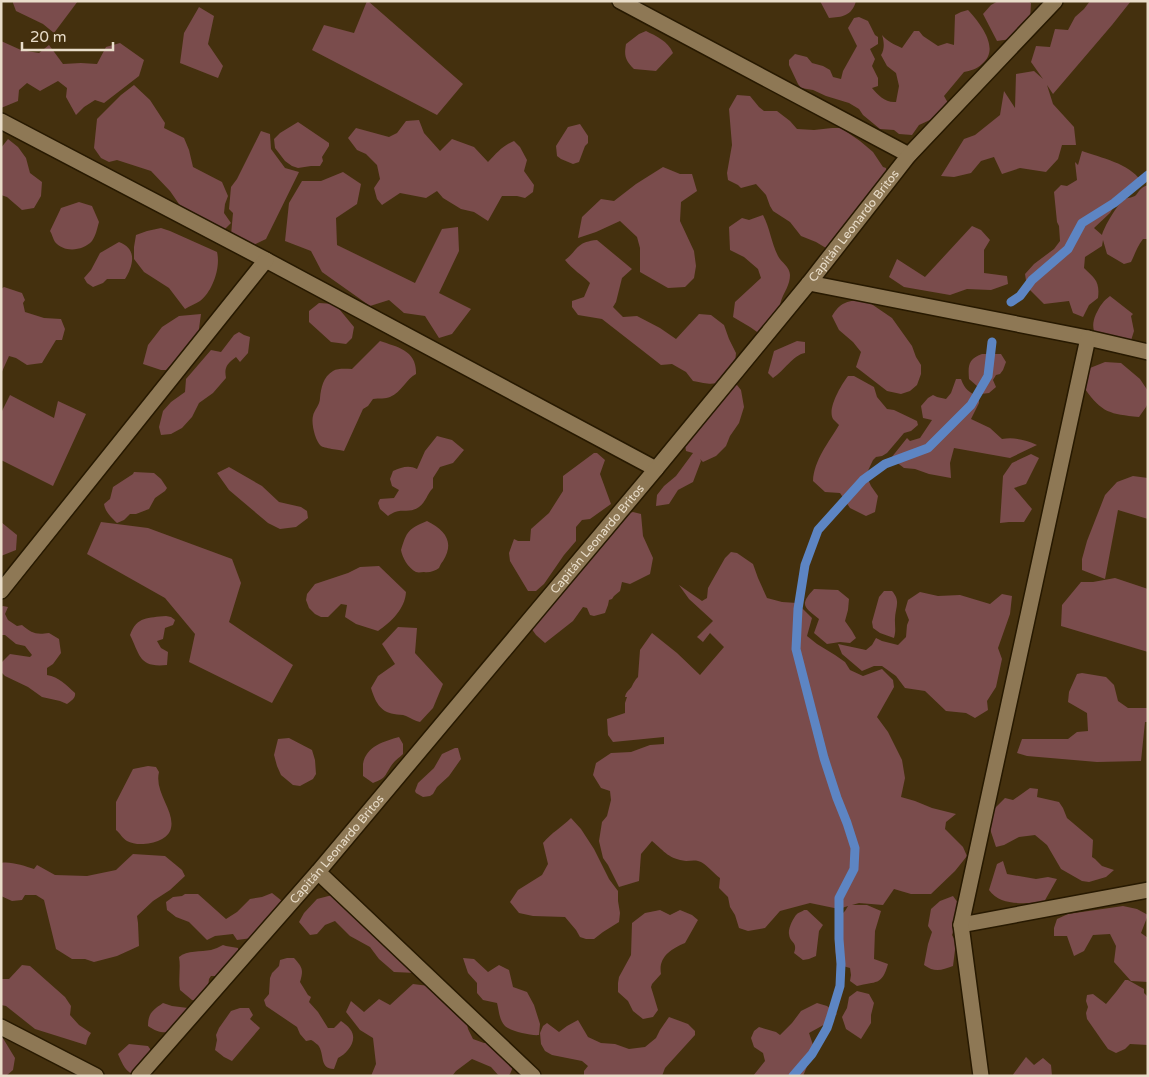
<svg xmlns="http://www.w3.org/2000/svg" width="1149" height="1077" font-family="'Varela Round',sans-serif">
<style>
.green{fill:#7a4c4c}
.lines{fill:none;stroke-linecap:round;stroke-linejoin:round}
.stream{stroke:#5d85c3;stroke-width:9}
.street-casing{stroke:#271901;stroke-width:18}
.street{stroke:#8e7855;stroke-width:15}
.labels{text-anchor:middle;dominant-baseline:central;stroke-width:4;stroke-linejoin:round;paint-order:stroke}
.street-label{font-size:12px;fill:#e9ddca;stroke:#44300e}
</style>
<rect width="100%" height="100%" fill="#44300e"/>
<path class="green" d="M13,1H78L54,33L43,24L16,11L13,3Z
M367,1H368L463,84L437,115L312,50L324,25L354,33Z
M820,1H856C852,16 842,17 829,18Z
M998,1H1028L1031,3L1030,21L1011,39L997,41L983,14L991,5Z
M1090,1H1131L1112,25L1053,94L1047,85L1053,104L1074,127L1076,145H1062L1058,159L1046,172L1020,168L1002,174L994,157L981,161L971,173L954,177L941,176L964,139L975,135L1000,115L1004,91L1015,108L1016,74L1034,71L1043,79L1031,62L1036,46L1050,47L1055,29L1068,30L1075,17L1084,9Z
M199,7L214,16L208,44L223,66L218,78L180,63L184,33Z
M968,10C980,23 1001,49 982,64C977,69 970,71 964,72L944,96L952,110L919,125L912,135L899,134L894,130L880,129L863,115L859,109L849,103L826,96L813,90L801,88L798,84L789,65V60L795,54L807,57L812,63L823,66L830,70L833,77L841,79L843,71L857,46L848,28L854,18L859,17L868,21L875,35L878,37V44L870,49L875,59L872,66L878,78V86L872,88C878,95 885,103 896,102L899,86L896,73L887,66L881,55C885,49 884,41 882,35C887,41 895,45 902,48L914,31H919L923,36L938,46L947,43L954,45L955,15L961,12Z
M646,31C656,36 668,41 673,53L656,71L634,69C625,60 624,56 626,44L639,34Z
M1,41L21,50L39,53L49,45L63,64L81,63L97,64L106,47L120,43L144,60L139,76L104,103L95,100L84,107L76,115L66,97L67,88L58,81L40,91L27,83L19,90L18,101L1,108Z
M134,85L150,100L165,123L164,128L184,138L189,150L193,167L222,182L228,196L225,204L224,213L231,223L223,231L190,220L170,191L151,171L117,160L109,162L101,158L94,148L97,119L121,95Z
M737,95L750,96L759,107L764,111H777L790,121L797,129L814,130L832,128H841L860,141L873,152L883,167L886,168L889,183L836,241L826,248L816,242L801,236L790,222L773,211L770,206L766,195L756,184L741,188L738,185L728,180L727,173L732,145L729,109Z
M419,120L424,133L440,151L452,139L474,147L488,162C497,153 502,146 514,141L520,147L527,160L524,171L534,185L533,192L525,198L517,196H502L488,221L474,212L461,209L443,198L437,191L426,198L400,193L382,205L377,199L374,188L380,179L377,165L366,154L357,150L348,138L356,128L389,137L397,133L406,121Z
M298,122L329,143V146L322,157L323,161L320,166H311L298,168L292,166L285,161L275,148L274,139L280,133Z
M580,124L588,136V143L585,146L579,162L573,164L561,159L557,156L556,146L568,127Z
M261,131L270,134L271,149L285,168L299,172L266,239L245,249L231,235L233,213L229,209L231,187L237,179Z
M8,139L18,147L26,158L30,173L42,182L41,196L34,208L22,210L7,197L1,195V148Z
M1082,151C1101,158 1129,163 1141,181L1119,199L1110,213L1094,228L1102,235C1104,227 1117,204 1125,199C1129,197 1133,198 1136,195C1141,189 1140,188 1148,185V239H1143C1137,247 1135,254 1131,262L1124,264L1107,254L1103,240L1102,246L1085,257L1084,268C1095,279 1100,281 1098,298L1089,305L1083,317L1073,313L1069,301L1044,304L1027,287L1025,274L1034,264L1054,249L1060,241L1059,226L1057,222L1054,192L1061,185L1067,186L1077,180L1075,162L1078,165Z
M663,167L680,174H692L697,191L681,202L680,221L694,251L696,266L694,278L685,287L668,288L640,272V248L637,237L620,221L596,232L578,238L582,217L601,199L614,201L636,184Z
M343,172L361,184L357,204L336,218L337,245L415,283L442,229L458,227L459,251L439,293L471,309L452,334L439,338L425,316L404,313L389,300L370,306L322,272L311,251L285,241L289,203L302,181H321Z
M79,202L92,206L99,222C97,229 96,235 92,241C83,251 64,253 55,242C53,239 52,234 50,231L61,208Z
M763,215C770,228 771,242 778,256C781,262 790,267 790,275C790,285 784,292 781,301C779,307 780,314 779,321L760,334L750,327L733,317L735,302L761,278L758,269L744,257L730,250L729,227L742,218L749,220Z
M972,226L981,230L990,240L984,250V273L1007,276L1008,284L991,290L967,289L950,295L904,287L889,277L897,259L925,277Z
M161,228L170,231L217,252C221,268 212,292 200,301C196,304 189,306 185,309L169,288L144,272L134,259V247L136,235L147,231Z
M597,240L632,269L622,278L616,302L613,307L623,317L637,316L660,328L676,339L699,314L711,315L724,325L729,339L736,353L734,374C716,386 713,385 693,381L686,372L672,364L661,365L602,319L578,315L572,307V301L584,297L590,283C582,275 572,269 565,260C579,249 576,242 597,240Z
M119,242C138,249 133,266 125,279H107L103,283L93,287L87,283L84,278L91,270L100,253Z
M4,287L22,293L25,300L23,303L25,312L44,318L61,319L65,329L62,340H56L42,363L27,365L16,358L9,356L1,374V289Z
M1110,296L1133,314L1131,316L1134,331L1128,350L1121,355C1105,344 1086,336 1096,314C1100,306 1103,301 1110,296Z
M862,299L870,303L892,318L912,346L916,357L921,365V374L917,385L910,391L901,394L887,391L856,367L861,352L853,342L839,330L832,316C841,302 845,302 862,299Z
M319,303L335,304L354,327L352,338L346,344L331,342L309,322V311Z
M201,314L198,336L166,370H161L143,364L148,345L162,327L179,316Z
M239,332L244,335L250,337L248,353L240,362L236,357C227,364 224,367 226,378L213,393L199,403L192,417L182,428L171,434L161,435L159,427L163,411L171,402L185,392L186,379L211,350L221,352L234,335Z
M380,341C397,347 417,350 416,374C406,379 402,392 390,397C386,399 379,398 373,399L368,406L363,409L344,451C340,450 323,448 321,446C315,441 311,423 313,416C314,410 320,405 320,398C321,388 323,377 333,371C338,368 346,369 352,369Z
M797,341L805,342V353C793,355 784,371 773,378L768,373L774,351Z
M982,354H1001L1006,362L1003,370L1000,374L996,375L993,380L996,387L989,393L981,394L977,386L969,379C968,366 968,359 982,354Z
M1105,362L1121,363L1140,379L1148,391V403L1146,407L1139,417C1110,414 1102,413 1085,389L1090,368Z
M848,376H854L874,387L877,397L887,409L894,410L917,421L918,425L911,431L904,433L887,453L882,456L876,457L873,460L866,475L871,486L878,496L875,512L866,516L850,508L840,493L825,492L813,481C814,460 829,442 839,425C837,423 835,421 833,419C827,409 841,385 848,376Z
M956,379H961C965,390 969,392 979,397V403L971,419L990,428L1002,439C1015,437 1026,440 1037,445L1010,458L954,448L950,463L951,478L929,474L915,469L904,468L891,458L907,438L910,441L920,438L932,420L923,418L921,406L928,398L933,395L937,397L946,399L951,393Z
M737,385L741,390L744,407L739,423L730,436L726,446L716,456L703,462L700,459L701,461L693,482L678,490L669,504L656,506L657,495L664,486L676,476L693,453L686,451L685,445L722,388Z
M10,395L54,418L58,401L86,414L53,486L1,460V413Z
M437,436L452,440L464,450L453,463L440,467L433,478V488C427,494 426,502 419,507C411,513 403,509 395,512C393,513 390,514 388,516L380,509L378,503L380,499L394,498L399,490L392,486L390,479L393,471C402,467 409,465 417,469L425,451Z
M594,453H597L605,460L600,474L611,504L590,519L582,520L576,527V541L564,555L544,584L536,591H528L510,561L509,553L514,539L518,541H530L531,529L549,513L563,491V476Z
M1031,454L1039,458L1026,484L1014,488L1032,509L1024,522H1009L1000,523L1003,476L1012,463Z
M229,467L262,486L279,502L301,507L307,511L308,518L296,527L280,529L268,523L229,490L217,473Z
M134,472L154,473L161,479L167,488L165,491L155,498L149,509L136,514H130L124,520L117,523C112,518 105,512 104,504L110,499L113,487L133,474Z
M1133,476L1148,478V519L1118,510L1105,579L1082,570V559L1087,541L1105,495L1117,482Z
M633,512L641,514L643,536L653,558L650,574L630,584L622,582L620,591L614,596L612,599L609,600L608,605L605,613L594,616L590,615L587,608L583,607L573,621L545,643L536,635L531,628L544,615L608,519Z
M427,521C445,530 455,542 443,561C441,563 440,566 439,568C435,571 429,573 424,572C421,572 419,573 416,572C408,568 402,557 401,550C407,531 408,529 427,521Z
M1,522L17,535L16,550L1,556Z
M101,522L148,528L232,559L241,583L229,622L293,665L272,703L189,662L195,634L165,598L87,554Z
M731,552L737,553L753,564L758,578L767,598L782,602L797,603L812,618L807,636L817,644L835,655L845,662L850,670L863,676L882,669L893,680L894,687L877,717L888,732L902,760L905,778L901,797L915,801L932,808L956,814L946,822L945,829L963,847L967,856L955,871L931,894H911L894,889L883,905L859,903L852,905H867L881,911L875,931L874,959L888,964C882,986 876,981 857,986L850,981L851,975L850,968L839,965C831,947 839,934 839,917L845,911L848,906L839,909L810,903L780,911L765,928L748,931L739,928L735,915L730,907L728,897L719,888L720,878C713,873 706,863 698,861C694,860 690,861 686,861C669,859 665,852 652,841L641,854L639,881L619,887L608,865L603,858L599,841L602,822L607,816L611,800L610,791L601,788L593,775L596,763L611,753L631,752L650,745L664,744V737L613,742L608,735L607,719L625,713V703L627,697H625C626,691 630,690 632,686C634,682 635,680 638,677L640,650L652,633L677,653L700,675L724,647L710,633L703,642L697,637L713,621L689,599L679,585L702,601L707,598L708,588L725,558Z
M379,566L406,592C405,609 391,622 378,631L356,624L345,617L347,605L341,604L328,617H321L315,614L309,608L306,600L307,594L315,584L348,573L360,567Z
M1115,578L1148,589V652L1061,626L1062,605L1081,582H1093Z
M814,589L838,590L849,599L848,610L845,621L852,631L856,638L850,643L840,642L827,644L814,633L819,619C804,607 799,605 814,589Z
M884,591H892C902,602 894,609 895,622C895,629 896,630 894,638L880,633L873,628L872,622L879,597Z
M920,592L938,596L960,595L990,604L1002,594L1012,596L1010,614L998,648L1002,659L996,687L987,701L988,710L975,718L966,713L946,711L925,691L905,688L896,676L882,666H874L862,671L842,654L838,644L866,650L872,645L876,638L882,641L898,645L906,637L907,625L909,620L905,610L908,600Z
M3,606L8,607L5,614L8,620L17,626L22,625C32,633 35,635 49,633L59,639L61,653L53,664L47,668V675C59,677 66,685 75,693C76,698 71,701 67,704L60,701L42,697L28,687L5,676L1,672L2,662L10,654L30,657L32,655L25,646L16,644L5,635H1V607Z
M166,616L171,617L175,620L173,625L165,628L163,639L157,641L161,648L168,652L167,665C139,668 140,655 130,635C137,616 148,618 166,616Z
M398,627L417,628L415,653L443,684L433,708L420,722C415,721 411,718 406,716C402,714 398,715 394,714C380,712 375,701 371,688L378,676L395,664L382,644Z
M1082,673L1106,677L1114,685L1118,701L1128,708H1148V722H1145L1141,761L1097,762L1027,756L1017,753L1022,739H1068L1077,732L1088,731L1087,713L1068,702L1069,692L1077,674Z
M399,737L403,744V754C399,758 394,761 391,766C384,777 386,778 373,783L363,776C363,772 363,768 363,764C366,746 385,741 399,737Z
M289,738L312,750L315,760L316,774L313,779L300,786L293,785L281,775L277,766L274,755L278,739Z
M455,748H458L461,759L449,776L437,787L433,794L430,796L423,797L416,793L415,791L418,783L434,768L442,754Z
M148,766L156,767L159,772C154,792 175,811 171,828C168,843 139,848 127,841C123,839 120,833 116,830V802L133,769Z
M1030,788L1038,789L1037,797L1059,802L1063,808L1067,818L1093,840L1092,857L1095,859L1102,866L1114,870L1106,877L1089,882L1082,881L1061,869L1047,845L1035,835L1019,837L1004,845L996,847L990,829L991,812L1005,798L1013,800Z
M571,818L581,829L594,849L609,879L618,891V901L620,913L619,922L603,932L594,939H586L580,937L576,930L565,917L533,916L519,913L510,902L518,890L542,875L548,864L543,843C551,833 562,827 571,818Z
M133,854L165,856L182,870L185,876L170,890L153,901L137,916L138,923L139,946L117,956L94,962L85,959H72L56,949L44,900L36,895H25L22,900L12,901L1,896V863C10,861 25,866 34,869L37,865L55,875L87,876L116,870Z
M1003,861L1007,874L1036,879L1048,877L1057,879L1044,902C1026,903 1001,907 989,890L997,864Z
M272,893L282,901L280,908L252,938L237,940L233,934L215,936L207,940L189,922L176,917L167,910L166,902L173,897L182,896L185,894H198L226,919L237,912L250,899L262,897Z
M340,893L416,973L394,972L379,959L370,947L350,936L335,921L325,925L317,934L310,935L299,922L304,913L317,899Z
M953,896L961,907L952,935L956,942L953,966C942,970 935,973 924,965L928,944L932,932L928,926L931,909L940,901Z
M1123,906L1137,909L1148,915L1141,933L1148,938V982L1131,981L1114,962L1116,946L1110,934L1093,935L1084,951L1074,956L1067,936H1054V928L1057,919L1068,914Z
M660,910L670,915L680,910L692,915L698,920L685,943C671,949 658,957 661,974L652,984L651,987L658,1010L653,1017L643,1019L633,1011L628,1001L618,992V983L619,977L631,955L632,923L645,913Z
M804,910H807L823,925L819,931L816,956L809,959L803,960L794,953C798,941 790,944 789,934C788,929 793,918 797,914C798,913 803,911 804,910Z
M223,945L226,946L238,948L239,962L219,976H211L209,979L208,987L199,1002L192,1000L180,990C178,979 181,968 179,957C187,950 201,952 211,950C215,949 219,947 223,945Z
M287,958H294C302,967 304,969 300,982L308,995L311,997L309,1002L318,1012L328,1028H334L341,1021C344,1023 348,1026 350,1029C359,1040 347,1054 338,1058L334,1069C319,1069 325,1054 318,1045C318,1045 312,1040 311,1040L306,1041L300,1034L297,1027L266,1006L264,1000L269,994L270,978L272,973L279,966L280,960Z
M463,958L474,959L488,972L499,965L509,970L513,987L527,992L534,1005L540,1024L539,1035C531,1036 510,1031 505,1026C499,1020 499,1010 497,1003L483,1000L477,993V983L468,973Z
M22,965L30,966L65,997L71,1006L70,1015L79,1025L91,1033L88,1038L86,1045L35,1029L6,1006L1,1005V979H9Z
M1125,980H1128L1144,989V993L1148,997V1045L1130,1044L1125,1049L1116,1053L1108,1049L1103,1042L1087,1019L1086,1013L1088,1007L1086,1001L1087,995L1093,994L1106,1004L1116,992Z
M413,984L429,986L466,1019L468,1029L473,1039L484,1043H499L516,1060L510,1074L508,1076H499L491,1067L472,1059L456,1071L452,1076H371L376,1064L373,1038L360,1030L346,1012L351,1001L364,1012L379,999L390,1005Z
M857,991L869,994L874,1003L871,1015V1023L861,1039L846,1029L842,1017L847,1008L849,997Z
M163,1003L172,1006L188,1008L193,1020C177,1029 166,1039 148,1026C148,1013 153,1010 163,1003Z
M817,1003L827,1006L837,1014L831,1019L829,1022L809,1033L813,1045L808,1054V1064L803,1076H753L765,1061L763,1053L754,1047L751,1038L754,1031L759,1027L776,1032L780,1035L792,1023L801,1011Z
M240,1008H249L253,1015L250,1019L260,1028L232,1061L224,1057L215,1050L217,1040L216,1035L219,1028L231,1011Z
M669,1017L688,1024L695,1031V1035L665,1068L662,1076H584V1071L588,1066L582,1061L552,1055L545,1051L541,1044L540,1033L543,1026L547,1023L559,1032L567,1026L578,1020L588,1037L601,1043L615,1044L629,1049L645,1047L656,1038L660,1030Z
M1,1035L15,1058L13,1070L6,1076H1Z
M129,1044L148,1046L157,1059L137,1076C125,1072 123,1065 118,1054Z
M1026,1057L1034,1065L1043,1058L1051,1065L1052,1076H1012Z"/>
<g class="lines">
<path class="stream" d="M1011,302L1020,296L1032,280L1068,249L1082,223L1114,203L1148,175
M793,1076L812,1054L827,1028L830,1019L840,986L841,964L839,939V898L854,869L855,848L847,823L837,798L824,758L796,649L798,609L805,565L818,530L863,480L885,464L928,448L971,405L988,376L992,342"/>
<g class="street-casing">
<g id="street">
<path d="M620,1L909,155"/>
<path d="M1,121L266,260L656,469"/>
<path d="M809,283L1088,338L1148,352"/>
<path d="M1,591L266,260"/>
<path d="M318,872L533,1076"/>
<path d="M961,925L1148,890"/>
<path d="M1,1027L96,1076"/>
<path id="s1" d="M139,1076L318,872L656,469L809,283L909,155L1055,1"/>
<path d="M981,1076L961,925L1088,338"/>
</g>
</g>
<use href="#street" class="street"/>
</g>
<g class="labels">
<g class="street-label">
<text stroke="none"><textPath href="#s1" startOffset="1111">Capitán Leonardo Britos</textPath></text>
<text stroke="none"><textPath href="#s1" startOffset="706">Capitán Leonardo Britos</textPath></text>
<text stroke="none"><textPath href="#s1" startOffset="301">Capitán Leonardo Britos</textPath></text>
</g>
</g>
<rect width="1149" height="1077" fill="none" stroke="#e9ddca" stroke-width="5"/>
<path d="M22 42v8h91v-8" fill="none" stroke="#e9ddca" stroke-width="2.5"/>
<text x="30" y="42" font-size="15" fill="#e9ddca" stroke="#44300e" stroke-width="4" paint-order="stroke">20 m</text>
</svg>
